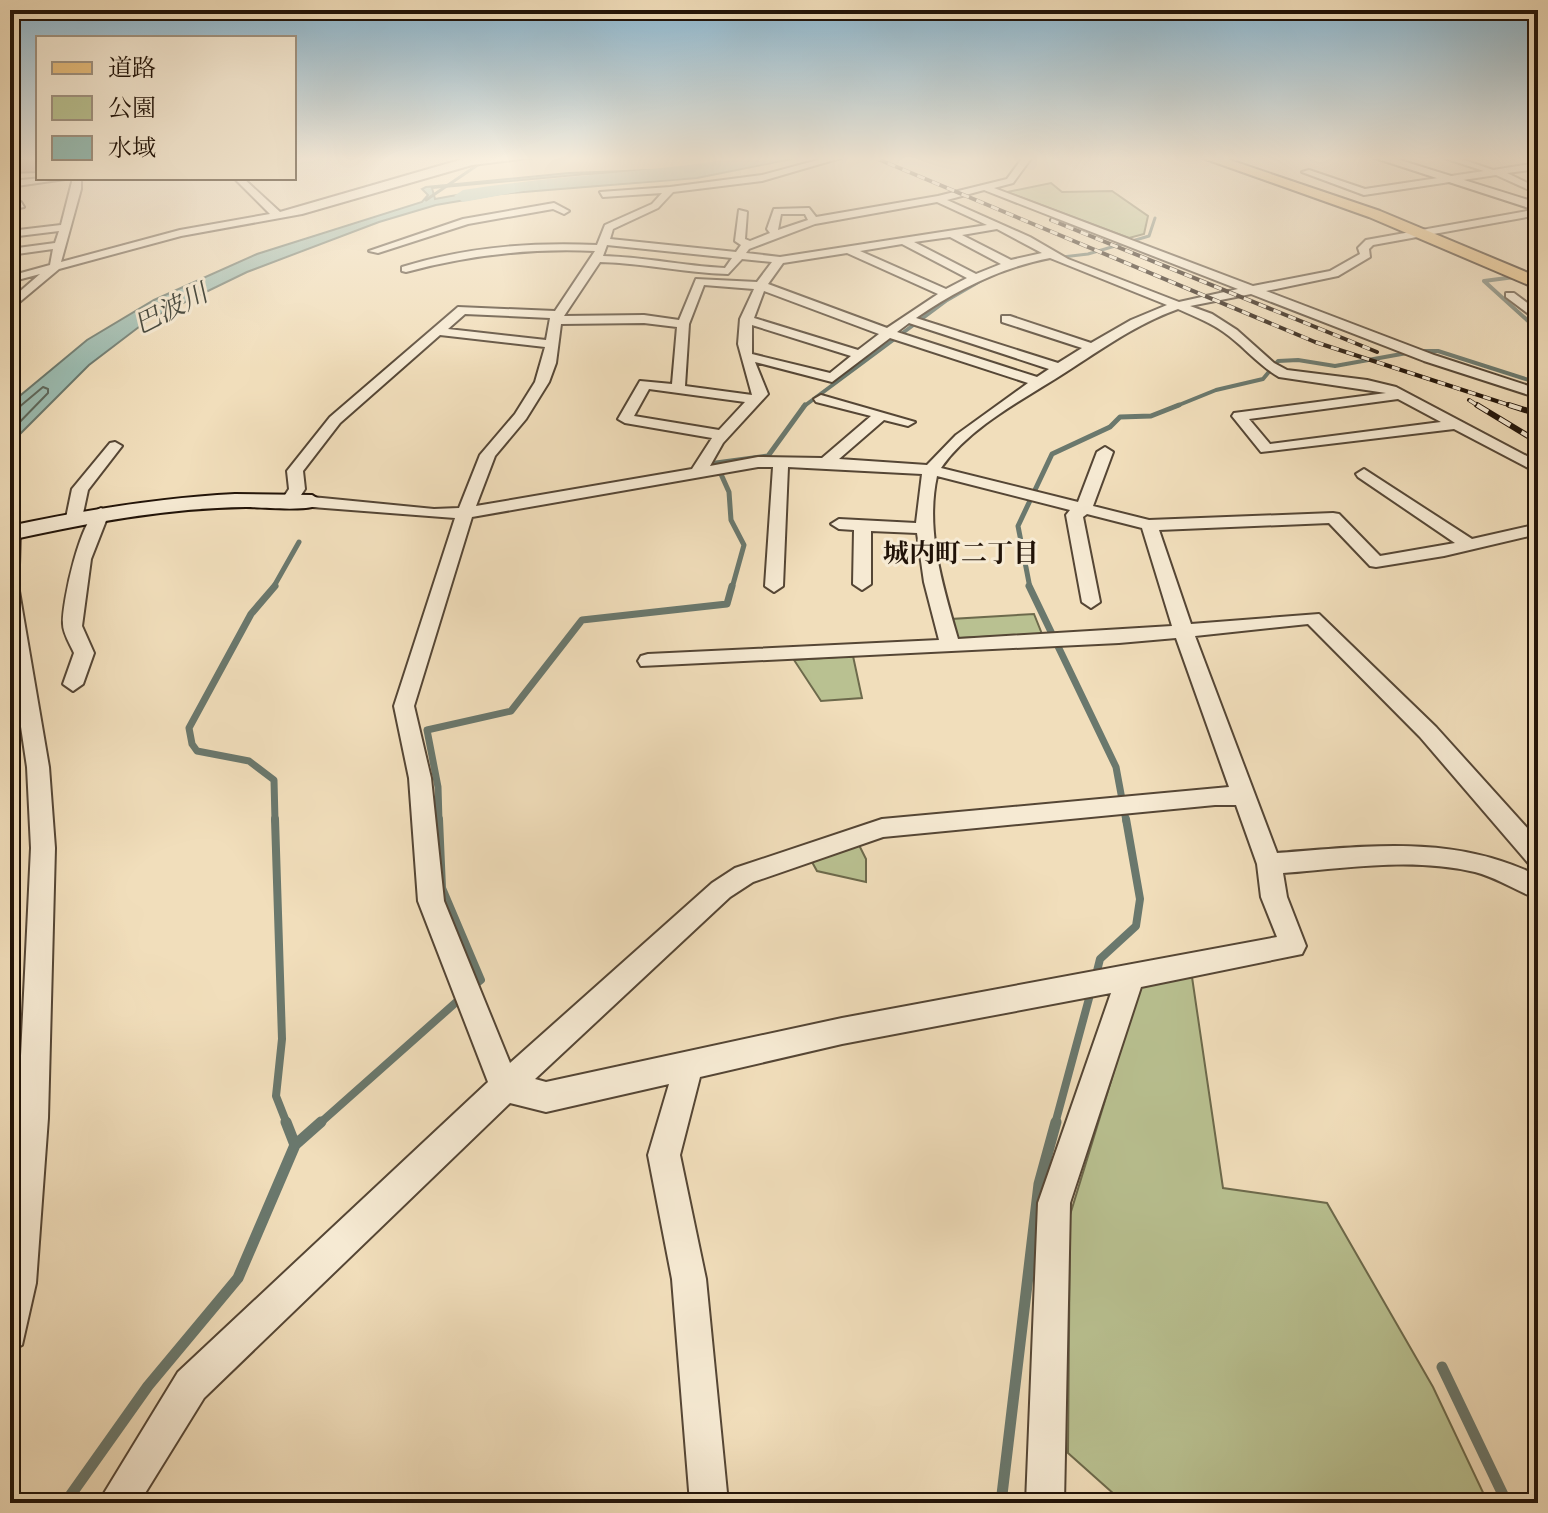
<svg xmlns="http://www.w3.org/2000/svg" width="1548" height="1513" font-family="Cardo,'Noto Serif JP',serif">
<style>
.green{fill:#b9c191;stroke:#6d6a4c;stroke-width:2}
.water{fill:#9bbcb1;stroke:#6a786d;stroke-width:2}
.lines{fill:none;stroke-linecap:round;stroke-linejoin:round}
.shore{stroke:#5e685c;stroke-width:2}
.stream-far5{stroke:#6a786d;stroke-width:3}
.stream-far4{stroke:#6a786d;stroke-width:4}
.stream-far3{stroke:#6a786d;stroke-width:5}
.stream-far2{stroke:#6a786d;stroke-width:7}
.stream-far1{stroke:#6a786d;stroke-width:8}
.stream{stroke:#6a786d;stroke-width:11}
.river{fill:#9bbcb1;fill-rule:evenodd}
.street-casing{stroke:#554635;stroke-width:4}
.secondary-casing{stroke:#211308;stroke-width:4}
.primary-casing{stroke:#211308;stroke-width:4}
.street{fill:#f6ead3;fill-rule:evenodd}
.secondary{fill:#f6ead3;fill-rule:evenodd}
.primary{fill:#e8bf7e;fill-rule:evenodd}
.rail-far1-casing{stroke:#211308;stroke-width:4}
.rail-casing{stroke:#211308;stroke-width:6}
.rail-far1{stroke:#f6ead3;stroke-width:3;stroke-dasharray:8;stroke-linecap:butt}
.rail{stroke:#f6ead3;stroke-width:4;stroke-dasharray:13;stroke-linecap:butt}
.shaded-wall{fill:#9e6a61;stroke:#211308;stroke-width:2}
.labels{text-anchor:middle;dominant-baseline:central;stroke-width:6;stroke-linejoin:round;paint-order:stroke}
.far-water-label{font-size:26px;font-style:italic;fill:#4c4e43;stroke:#f6ead3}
.far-neighbourhood-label{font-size:26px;font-weight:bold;fill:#211308;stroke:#f6ead3}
</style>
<rect width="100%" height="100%" fill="#f1debb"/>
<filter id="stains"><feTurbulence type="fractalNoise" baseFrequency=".0025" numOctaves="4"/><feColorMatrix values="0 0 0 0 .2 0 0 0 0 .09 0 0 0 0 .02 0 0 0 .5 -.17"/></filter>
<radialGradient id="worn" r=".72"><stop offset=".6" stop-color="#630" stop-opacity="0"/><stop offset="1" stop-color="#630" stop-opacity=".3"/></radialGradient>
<path class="green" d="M1051,183L1062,192L1112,191L1148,216L1144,234L1129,238L1007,192Z
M1034,614L1042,634L958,638L951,619Z
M853,656L862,698L821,701L794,660Z
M859,845L866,859V882L817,871L812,862Z
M1192,977L1223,1188L1327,1203L1433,1387L1488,1503H1124L1068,1453L1070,1215L1141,983Z"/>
<path class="water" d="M757,157H771L688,171L587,174L432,188L435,199C514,183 594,183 673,176C716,172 758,157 801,157L697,178L500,194L436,205L379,222L247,272L148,320L89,365L10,444V404L87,340L154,300L257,254L422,202L428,195L422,189L426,187L569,173L680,169Z"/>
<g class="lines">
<path class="shore" d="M10,410L18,408L43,387L48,389V393L10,432"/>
<path class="stream-far5" d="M426,200L485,160
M1037,260L1088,254L1149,236L1155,218"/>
<path class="stream-far4" d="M1538,274L1484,281L1538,330
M803,407L947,300L985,278
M1174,407L1216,390L1263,379L1278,361L1298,360L1335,366L1418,351H1438L1538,383"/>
<path class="stream-far3" d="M273,588L299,542
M732,588L744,545L731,520L729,492L716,463L768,456L805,405
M1030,588L1018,526L1052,454L1110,427L1120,417L1151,416L1179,405"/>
<path class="stream-far2" d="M275,586L251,614L189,728L192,744L197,751L249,761L274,780L275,821
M1029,586L1116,767L1126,821
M439,821L438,787L427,730L511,711L582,620L727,604L732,586"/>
<path class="stream-far1" d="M275,819L282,1039L276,1096L287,1124
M439,819L442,888L481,980L471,988
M1095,979L1100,959L1136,926L1140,899L1126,819
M319,1124L462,997
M1055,1124L1091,991"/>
<path class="stream" d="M295,1145L321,1122
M1442,1367L1507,1503
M65,1503L148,1386L238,1278L295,1145L286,1122
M1001,1503L1039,1184L1056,1122"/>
<path class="river" d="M743,157H782L774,162L677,179L534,189L463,202L454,196L463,190C556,175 650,173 743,157Z"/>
<g class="street-casing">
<path id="street" d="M470,157H536L472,165L302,214L181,236L59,269L10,310V300L40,274L10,282V276L50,265L53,249L10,255V249L55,243L59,231L10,237V231L61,225L73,178H81V189L61,262L180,230L270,214L234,178H243L280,212Z
M829,157H844L762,181L673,192L658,208L613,229L610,239L736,252L741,245L735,241L739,210L747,212L745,239L750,241L770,233L767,229L774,209L809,208L816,217L938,196L1007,179L1023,157H1032L1013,183L994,188L1253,286L1330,271L1360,254L1358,248L1366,240L1538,209V215L1373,245L1369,249L1370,257L1338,276L1266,291L1434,355L1538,389V398L1424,361L1251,294L1190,306L1212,314L1237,330L1274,363L1287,370L1367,380L1396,387L1538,462V473L1454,429L1261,452L1232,416L1234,413L1386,393L1279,377C1260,366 1247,350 1229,336C1214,324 1196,317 1178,309C1136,324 1102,349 1066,372C1026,398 970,426 941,468L1078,502L1097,452L1105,447L1113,452L1093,506L1149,520L1333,513L1339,514L1380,556L1455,543L1358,477L1356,474L1364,469L1472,539L1538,524V534L1444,556L1376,567L1370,566L1329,523L1159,530L1191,624L1319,614L1436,727L1538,840V867L1529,864L1420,737L1308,624L1195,636L1277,853C1367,846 1455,834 1538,876V899C1516,891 1498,878 1475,872C1413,857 1346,868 1283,873L1287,897L1306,946L1302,954L1141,987L1070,1203L1064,1503H1026L1038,1203L1111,993L842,1044L700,1077L680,1155L706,1279L728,1503H690L672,1279L648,1155L669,1084L546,1112L510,1103L204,1398L139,1503H98L178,1372L488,1082L418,901L409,778L394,706L455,518L312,507L304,502L312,497L434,509L459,508L480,455L515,414L535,382L545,347L440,335L340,423L303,471L305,489L295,504L289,506L281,501L289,489L287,471L330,417L458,307L555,311L595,251C530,248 469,255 406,272L402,271V267C466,247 531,242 597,245L605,225L652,204L662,193L603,197L600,192L670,187L762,175ZM984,190L1238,289L1179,302L1068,259L1030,237L947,200ZM937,202L987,225L780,257L746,253L749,249L815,224ZM781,214H805L808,220L778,230ZM997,229L1042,253L1011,260L962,235ZM950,237L1001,264L976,274L914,242ZM902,244L967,278L946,289L860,251ZM607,245L732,258L725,268C684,266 645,257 603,256ZM847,253L938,294L887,328L768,284L783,263ZM1050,258L1167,305L1131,320L1091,343L1010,316H1002V322L1082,348L1058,363L916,318C958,289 1000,268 1050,258ZM742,259L772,262L757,282L696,279L679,320L644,315L564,316L600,262C644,263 685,273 728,274ZM704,285L754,289L740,319L738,344L752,395L685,386L689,324ZM764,291L879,334L858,350L754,318ZM465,314L550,318L546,340L448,329ZM644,323L677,327L672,384L640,381L618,419L625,423L712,438L692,469L476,506L495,456L526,419L549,382L556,363L561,324ZM909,323L1049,369L1037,377L897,332ZM752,325L851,356L830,373L752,354ZM890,338L1028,383L956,435L927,465L839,459L884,420L908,426L915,422L821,395L814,399L816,402L871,416L822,458L758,457L710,466L723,443L768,394L755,362L832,382ZM649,389L745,402L719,430L634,416ZM1398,399L1441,422L1270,444L1249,419ZM758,467H773L765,586L774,592L783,586L788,467L922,474L916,523L839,519L831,524L839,529L854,530L853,584L862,590L871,584V531L917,533L924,582L939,640L648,654L641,656L638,661L641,666L1119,643L1176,638L1229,787L882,819L735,868L712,883L510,1063L444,901L431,778L414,706L472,517ZM937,476L1070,510L1066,515L1082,602L1091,608L1100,602L1083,517L1087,514L1142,528L1172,626L958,639C943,586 925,531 937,476ZM1215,805H1236L1257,864L1261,897L1277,937L842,1018L546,1082L535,1079L730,897L753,882L883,837Z
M1441,157H1455L1493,170L1538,163V169L1507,173L1538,188V194L1496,175L1364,195L1302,172L1309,170L1365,189L1484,171Z
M42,178H72L10,187V181Z
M21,202L24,207L10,210V204Z
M554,203L569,211L564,214L553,209L468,224L378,253L369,251L463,219Z
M1506,293H1514L1538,311V321L1506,297Z
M115,442L122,446L88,490L82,518L80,522H68L66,518L72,489L110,443Z
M101,508L109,513L91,559L82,626L94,653L83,684L73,691L63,684L74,653C70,644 63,633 63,624C62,603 81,514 101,508Z
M10,527L20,532L19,565L10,570Z
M10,585L19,591L49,767L55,848L48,1118L36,1283L22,1345L10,1351V1200L18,1118L31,848L27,767L10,653Z"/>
</g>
<g class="secondary-casing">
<path id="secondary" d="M1372,157H1390L1538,203V211Z
M235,494L312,495L323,502C315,513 262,507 246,507C166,508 88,523 10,540V526C85,510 159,498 235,494Z"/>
</g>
<g class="primary-casing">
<path id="primary" d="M1200,157H1221L1380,211L1538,277V289L1369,217Z"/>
</g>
<use href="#street" class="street"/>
<use href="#secondary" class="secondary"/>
<use href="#primary" class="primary"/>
<g class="rail-far1-casing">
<path id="rail-far1" d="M873,157L1315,342L1515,407
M1051,220L1377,352
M1469,400L1480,407"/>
</g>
<g class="rail-casing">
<path id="rail" d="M1477,405L1538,442
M1509,405L1538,414"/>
</g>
<use href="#rail-far1" class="rail-far1"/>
<use href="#rail" class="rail"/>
</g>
<path class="shaded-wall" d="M10,157H38V172L10,173Z"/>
<linearGradient id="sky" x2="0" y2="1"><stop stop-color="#89b7d2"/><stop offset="0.43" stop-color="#f9f0e0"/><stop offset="1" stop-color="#f9f0e0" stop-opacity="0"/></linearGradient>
<rect width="1548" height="369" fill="url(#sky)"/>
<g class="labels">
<g class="far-water-label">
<text transform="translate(171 309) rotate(-27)">巴波川</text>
</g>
<g class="far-neighbourhood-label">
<text x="961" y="553">城内町二丁目</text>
</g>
</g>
<rect width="1548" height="1513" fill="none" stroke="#f1debb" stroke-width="40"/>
<rect x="12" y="12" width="1524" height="1489" fill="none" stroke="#211308" stroke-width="4"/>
<rect x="20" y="20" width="1508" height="1473" fill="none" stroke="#211308" stroke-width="2"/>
<rect x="36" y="36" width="260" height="144" fill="#f6ead3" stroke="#a19482" stroke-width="2"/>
<rect x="52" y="62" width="40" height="12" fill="#e8bf7e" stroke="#a19482" stroke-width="2"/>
<text x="108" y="76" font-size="24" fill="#211308">道路</text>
<rect x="52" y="96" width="40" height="24" fill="#b9c191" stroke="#a19482" stroke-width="2"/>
<text x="108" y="116" font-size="24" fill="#211308">公園</text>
<rect x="52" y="136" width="40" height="24" fill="#9bbcb1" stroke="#a19482" stroke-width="2"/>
<text x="108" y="156" font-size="24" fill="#211308">水域</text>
<rect width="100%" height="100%" filter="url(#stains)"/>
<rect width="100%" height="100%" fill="url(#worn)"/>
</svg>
